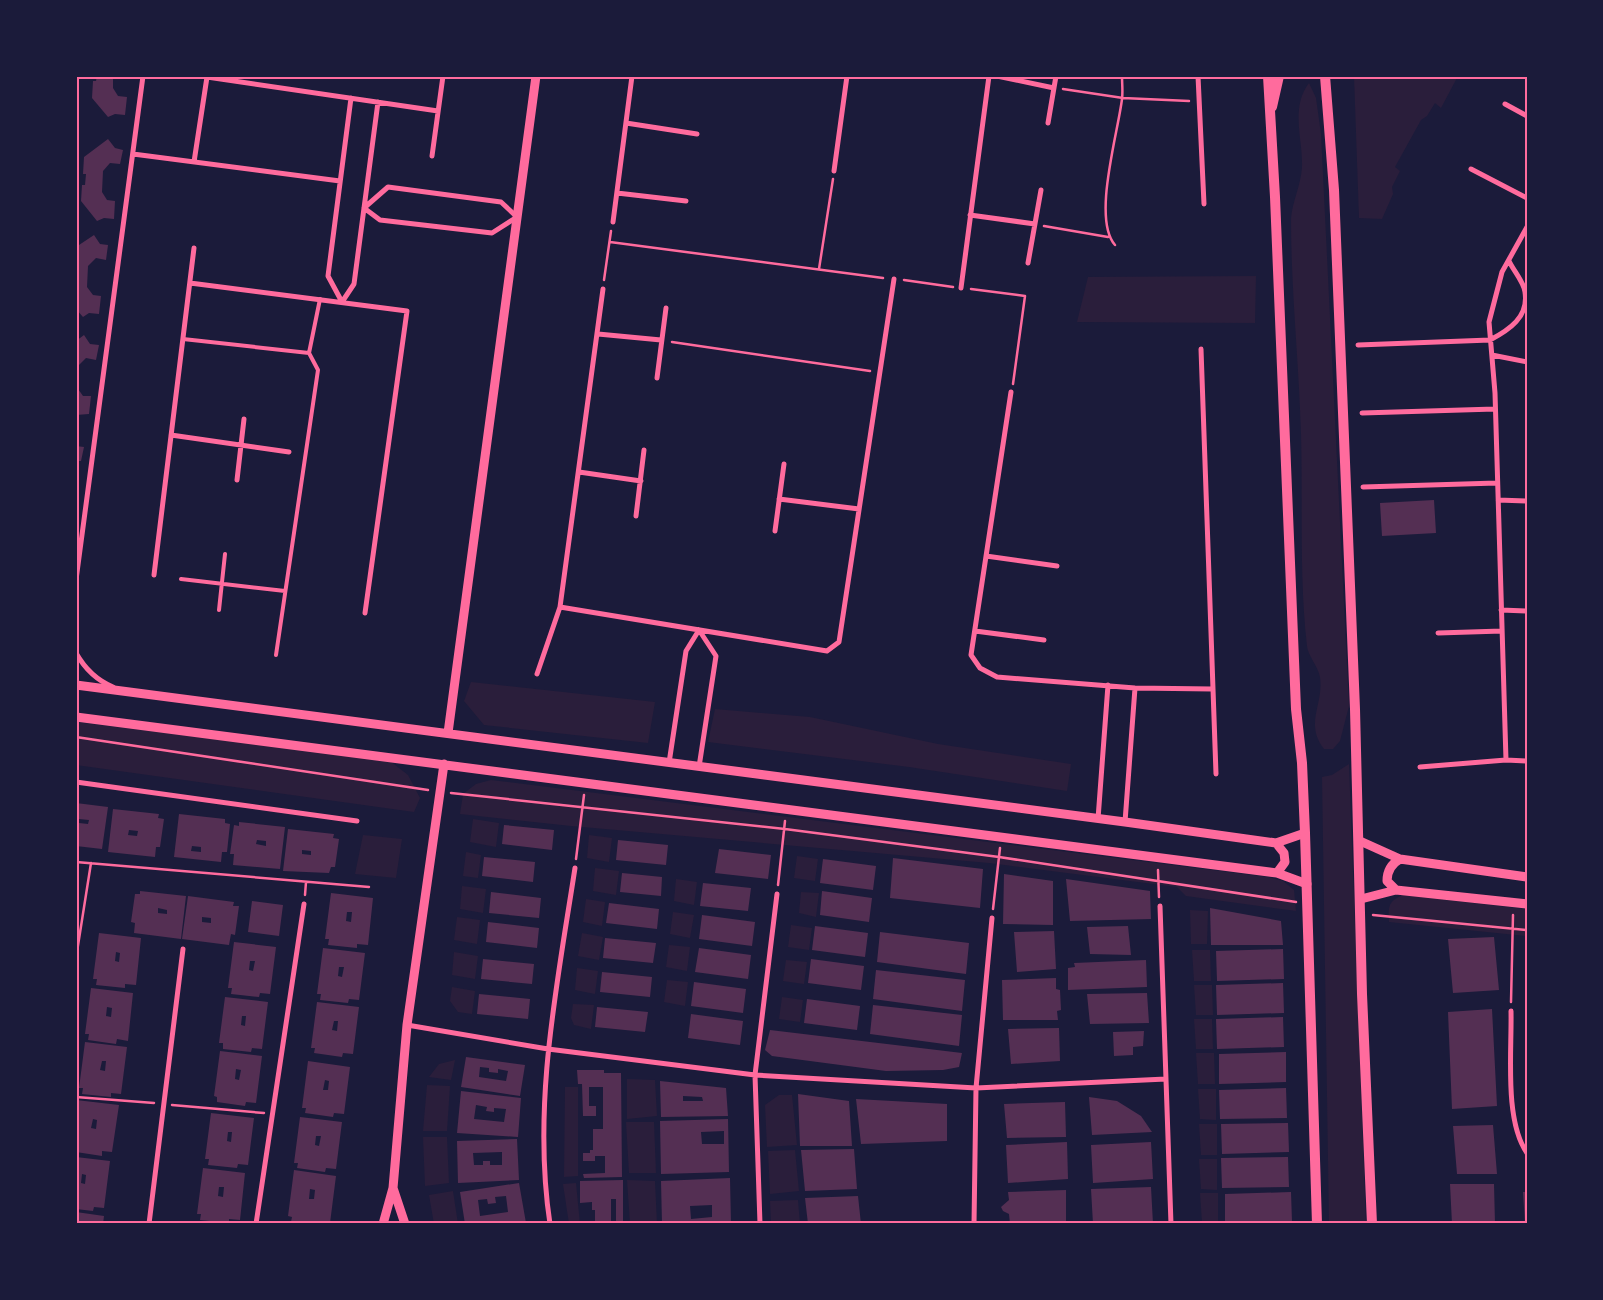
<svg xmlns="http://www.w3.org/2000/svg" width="1603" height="1300" font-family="Cabin,sans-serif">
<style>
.green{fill:#2a1e3b}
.building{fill:#542f53;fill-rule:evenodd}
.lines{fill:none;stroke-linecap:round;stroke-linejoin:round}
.path{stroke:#ff6b9d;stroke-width:2.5}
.service{stroke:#ff6b9d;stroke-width:4}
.minor{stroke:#ff6b9d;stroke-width:5}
.tertiary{stroke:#ff6b9d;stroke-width:9}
.secondary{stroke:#ff6b9d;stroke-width:10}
.neatline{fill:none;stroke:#ff6b9d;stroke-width:2}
</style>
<rect width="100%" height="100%" fill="#1b1b3a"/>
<path class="green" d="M1354,76H1458L1441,108L1435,103L1427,116L1421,120L1395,167L1400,171L1392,187L1393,194L1382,219L1359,218Z
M1309,83L1316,98L1321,134L1349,706L1340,741L1333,749H1324C1304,723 1324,705 1320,677C1318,666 1308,656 1307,646C1299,576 1303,504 1301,434C1299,363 1291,291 1291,219C1292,202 1301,185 1302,167C1303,139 1290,108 1309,83Z
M1256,276L1255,323L1077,322L1088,277Z
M471,682L655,702L648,743L484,725L464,701Z
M715,709L810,717L938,744L1071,764L1067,791L909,767L708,742Z
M76,722L390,761L408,775L420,798L414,812L76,765Z
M1349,764L1366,1224H1329L1322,777L1332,775Z
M491,780L1268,877L1283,881L1294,890L1296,911L1186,896L1177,887L989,863L571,826L460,814L463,794L476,784Z
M473,819L499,823L496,847L470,842Z
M363,835L402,839L396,878L355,874Z
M589,835L612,838L609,862L587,858Z
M466,852L481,855L478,878L463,876Z
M797,856L818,859L815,881L794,878Z
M595,868L619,871L616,895L593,891Z
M676,879L697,882L694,905L674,901Z
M462,886L486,889L483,913L460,909Z
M801,892L819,893L816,917L799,913Z
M1403,895L1527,909V936L1389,922C1388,907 1388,901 1403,895Z
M586,899L605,902L602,926L583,922Z
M1190,910L1208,911L1207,944H1191Z
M673,912L694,915L690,938L670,934Z
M457,917L480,920L477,944L454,940Z
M791,925L812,928L809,950L788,947Z
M582,933L603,937L599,960L578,956Z
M669,945L690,947L687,971L666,967Z
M1192,950H1210L1211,981H1194Z
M454,952L478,956L475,979L452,975Z
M786,960L807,962L804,984L783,981Z
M577,968L598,971L595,994L575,990Z
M667,980L688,982L685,1006L664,1002Z
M1194,985H1212L1213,1015H1196Z
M452,987L475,991L472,1014L458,1012L450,1001Z
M782,997L803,1000L800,1022L779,1019Z
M573,1004L594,1005L591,1029L574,1025L571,1018Z
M1194,1019H1212L1213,1049H1196Z
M1196,1053H1214L1215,1084H1198Z
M455,1060L451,1080L429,1077L439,1064Z
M627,1079L655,1080L657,1116L627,1119Z
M427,1085L450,1086L447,1131H423Z
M565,1087H578V1176L564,1177Z
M1198,1089H1216V1120L1200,1119Z
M779,1095H792L797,1145L767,1147L765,1105Z
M626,1122H654L656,1173H629Z
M1199,1124H1217V1155H1201Z
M423,1137H447L449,1183L425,1186Z
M795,1150L799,1191L770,1194L768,1151Z
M1199,1159H1217V1190L1201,1189Z
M627,1180L655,1181L657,1224H630Z
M576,1183L580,1224H569L563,1184Z
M453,1191L458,1224H434L429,1195Z
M1200,1193H1218V1224L1202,1223Z
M798,1200L800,1224H771L770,1201Z"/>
<path class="building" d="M97,76H113V88L118,96L127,97L125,115L115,114L108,117L92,98L93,81H96Z
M108,139L115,148L123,150L120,164L110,163L103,171L102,192L107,200L115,201L114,219L104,218L97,221L81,201L82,185H85L86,174H83L84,157Z
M94,235L100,244L108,245L106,260L96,258L88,266L87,287L93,295L101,296L99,314L89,313L83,317L76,309V247Z
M84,335L90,344L99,345L96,360L86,358L78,366L76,378V341Z
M76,386L83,396H91L89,414L76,415Z
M76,446L84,447L81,461H76Z
M1434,500L1436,533L1382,536L1380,503Z
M76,803L108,807L102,849L76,846ZM79,819L89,820L88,824L79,823Z
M113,809L159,814L158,818L164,819L160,847H156L155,857L108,852ZM129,830L138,831L137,836L128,835Z
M179,814L225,819V823L230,824L227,852H222L221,862L174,857ZM192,846L201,847V852L191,851Z
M239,822L285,827L280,869L233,865L234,854H230L234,825L239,826ZM257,840L266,841V846L256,844Z
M504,825L554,830L552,850L502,844Z
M288,829L334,834L333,838L339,839L335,867H331L329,873L283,871ZM302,850L311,851V855L302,854Z
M618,840L668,845L666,865L616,860Z
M719,849L771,855L768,879L715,873Z
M484,857L535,862L533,882L482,876Z
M893,858L983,869L980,908L890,898Z
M823,859L876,866L873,890L820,883Z
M622,873L662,877L661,896L620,892Z
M1004,874L1053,881V925L1003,924Z
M1066,879L1150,891L1151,919L1070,921Z
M703,883L751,888L748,911L700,906Z
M140,891L186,896L181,939L134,933L135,923L131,922L135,894H140ZM158,908L167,910V914L158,913Z
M822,891L872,898L869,922L820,915Z
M491,892L541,898L539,918L489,913Z
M331,893L373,898L368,945L357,944V948L328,945L329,939H325ZM347,912H352L351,922L346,921Z
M188,896L234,902L233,906H239L235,935L231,934L229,945L182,939ZM202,917L211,918V923L202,922Z
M252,901L283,905L279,936L248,932Z
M609,903L659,909L657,929L606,923Z
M1210,908L1281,921L1283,945H1211Z
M702,915L755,922L752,946L699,939Z
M488,922L539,928L537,948L486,942Z
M815,926L868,933L865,957L812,950Z
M1128,926L1131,955L1090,954L1087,927Z
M1054,931L1056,969L1017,972L1014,932Z
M880,932L969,943L966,974L877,962Z
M99,933L141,938L136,985L125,984V988L96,985L97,979H93ZM116,952L120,953L119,962L115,961Z
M1494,937L1499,990L1453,993L1448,939Z
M605,938L656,943L653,963L603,958Z
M234,942L276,947L270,994L260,993L259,997L231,994L232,988H228ZM250,961H255L253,971L249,970Z
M323,948L365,953L359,1000L349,999L348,1003L320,1000L321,994H317ZM339,967H344L342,977L338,976Z
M699,948L751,955L748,979L695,972Z
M1283,949L1284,979L1217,981L1216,951Z
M483,959L534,964L532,984L481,979Z
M811,959L864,966L861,990L808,983Z
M1146,960L1147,987L1068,990V968L1075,967L1074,963Z
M876,970L965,980L962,1011L873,999Z
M602,972L652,977L650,997L600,992Z
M1056,978V989L1060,990L1061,1010L1057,1011L1058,1020H1003L1002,980Z
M694,982L746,989L743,1013L691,1006Z
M1283,983L1284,1013L1217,1015L1216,985Z
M91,988L133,993L128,1041L117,1039L116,1044L88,1040L89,1034H85ZM107,1007L112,1008L111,1017L106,1016Z
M1147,993L1149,1023L1090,1024L1087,994Z
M479,994L530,999L528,1019L477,1014Z
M225,997L268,1002L262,1049L252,1048L251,1052L223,1049V1043H219ZM242,1016H246L245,1026L241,1025Z
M807,999L860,1006L857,1030L804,1023Z
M317,1002L359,1007L353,1054L343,1053L342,1057L314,1053L315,1048H311ZM334,1021H338L337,1031L332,1030Z
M873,1005L962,1015L959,1046L870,1034Z
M597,1007L648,1012L645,1032L595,1027Z
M1492,1009L1497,1106L1452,1109L1448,1012Z
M691,1014L743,1021L740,1045L688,1038Z
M1283,1017L1284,1047L1217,1049L1216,1019Z
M1059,1028L1060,1061L1011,1064L1008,1029Z
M770,1030L962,1053L959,1067L943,1070L886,1071L772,1056L765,1050Z
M1144,1031L1143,1046L1133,1047V1055L1114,1056L1113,1032Z
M85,1042L127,1047L121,1094L111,1093V1097L82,1094L83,1088H79ZM102,1061H106L105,1071L100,1070Z
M220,1051L262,1056L256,1103L246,1102L245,1106L217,1102V1097L214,1096ZM236,1069L241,1070L239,1080L235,1079Z
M1286,1052V1082L1219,1084V1054Z
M466,1057L525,1065L520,1096L461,1087ZM480,1067L489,1068V1072L498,1073V1069L508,1071L506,1081L479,1077Z
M308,1061L350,1067L344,1114L334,1113L333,1117L305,1113L306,1108H302ZM325,1080L329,1081L328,1090H323Z
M577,1070H604V1073H621L622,1177L584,1178L583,1174L605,1173V1156H595V1161H583V1153H590V1150H593V1129H603V1087H589V1106H596V1116H583L582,1084H578Z
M660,1081L726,1088L728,1116L661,1117ZM683,1096L702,1097L703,1101H683Z
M1286,1088L1287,1118L1220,1119L1219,1090Z
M461,1091L521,1098L518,1137L457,1133ZM476,1105L487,1107L486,1111L494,1112V1108L506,1109L504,1122L474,1119Z
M798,1094L849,1101L852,1146H800Z
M1089,1097L1117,1101L1141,1116L1152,1132L1092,1135Z
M856,1099L947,1104V1141L861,1144Z
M76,1100L119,1105L112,1152L102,1151V1156L76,1152ZM93,1119L97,1120L96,1129L91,1128Z
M1065,1102L1066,1137L1007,1138L1004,1104Z
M211,1113L254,1118L248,1165L238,1164L237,1168L208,1165L209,1159H205ZM228,1132H232L231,1142L227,1141Z
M300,1117L342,1122L336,1169L326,1168L325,1172L297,1168L298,1163H294ZM316,1136H321L319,1146L315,1145Z
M728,1119L729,1172L661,1174L660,1121ZM724,1131V1144H702L701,1132Z
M1288,1123L1289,1152L1222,1154L1221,1124Z
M1493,1125L1497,1174H1457L1453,1126Z
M517,1139L519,1180L458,1183L457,1141ZM502,1152V1165H490V1161H483V1165H474L473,1153Z
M1067,1142L1068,1179L1008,1183L1006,1145Z
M1151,1142L1153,1179L1093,1183L1091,1145Z
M854,1149L857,1189L805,1191L801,1150Z
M76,1157L110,1161L104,1208L94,1207L93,1211L76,1209ZM82,1174L86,1175L85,1184L81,1183Z
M1288,1157L1289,1187L1222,1188L1221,1158Z
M203,1168L245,1173L240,1220L229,1219V1223L200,1220L201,1214H197ZM219,1187H224L223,1197L218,1196Z
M294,1170L336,1176L330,1223L291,1222L292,1217L288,1216ZM310,1189L315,1190L314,1199H309Z
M730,1178L731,1224H662L661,1181ZM712,1205V1217L691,1219L690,1206Z
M623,1180V1224H616V1199H611V1224H595V1210H592V1202L580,1203V1181Z
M519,1183L526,1223L465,1224L460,1192ZM506,1196L508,1212L480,1216L478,1200L487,1199L488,1204L496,1203L495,1197Z
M1450,1184H1494L1495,1224H1452Z
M1151,1187L1153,1224H1093L1091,1189Z
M1066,1190V1224H1010L1009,1214L1003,1211L1001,1207L1009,1200L1008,1192Z
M1291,1192L1292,1222L1225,1224V1194Z
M1523,1192H1527V1224H1525Z
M858,1196L861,1224H808L805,1198Z
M76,1212L104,1216L103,1224H76Z"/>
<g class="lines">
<path class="path" d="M76,82L78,76
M1063,89L1123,98L1189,101
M1044,226L1108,237
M610,242L883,278
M1115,245C1092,219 1118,133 1122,99C1123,92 1122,84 1122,76
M819,269L833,179
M604,280L611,231
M904,280L953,287
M971,289L1025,296L1013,384
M672,342L870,371
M76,737L428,790
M451,793L785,829L999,857L1296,902
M576,859L584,795
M76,862L369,887
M1158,870L1159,897
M778,885L785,821
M305,895L306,882
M993,909L1000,848
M1373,915L1527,930
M76,958L91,863
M1511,1002L1513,915
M76,1097L154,1103
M172,1105L264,1113"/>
<path class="service" d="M183,339L309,353
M181,579L285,591
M219,610L225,554
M276,655L318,370L309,353L320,299"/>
<path class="minor" d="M997,76L1054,88
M1198,76L1204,204
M351,98L328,276L342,302L354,284L378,102
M1505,104L1527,116
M626,123L697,134
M1048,123L1056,76
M133,154L340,181
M432,156L443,76
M194,162L207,77L438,111
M1471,169L1527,198
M834,171L847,76
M388,187L501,202L517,217L492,233L380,220L364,208Z
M617,193L686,201
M970,215L1035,224
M613,222L632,76
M1527,227L1502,272L1489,322L1495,393L1506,760L1527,761
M1028,263L1041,190
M190,283L407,311L365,613
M961,288L989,76
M603,289L560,607L827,651L839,642L894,279
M598,334L661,340
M1358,345L1490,340C1509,330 1529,317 1525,292C1524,282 1513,270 1509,261
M1201,349L1216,774
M1492,355L1527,362
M657,378L666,308
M1011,392L971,655L980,668L997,677L1135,688L1212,689
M1362,413L1495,409
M171,435L289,452
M579,472L641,481
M237,480L244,419
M1363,487L1497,483
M779,499L859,509
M1498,500L1527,501
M636,516L644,450
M775,531L784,464
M986,556L1057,566
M154,575L194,248
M76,580L143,76
M1501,610L1527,611
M975,631L1044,640
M1438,633L1502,631
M76,653C85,669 96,680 113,687
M537,674L560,607
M669,763L686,651L699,630L716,656L699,767
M1420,767L1506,760
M76,782L357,821
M1098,819L1108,685
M1125,822L1135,688
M1160,906L1171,1224
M1511,1011C1512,1051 1504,1120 1527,1153
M407,1025L548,1049L755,1075L976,1088L1166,1079
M149,1224L183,949
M256,1224L304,904
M550,1224C532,1105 557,985 575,868
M760,1224L755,1075L777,894
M974,1224L976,1088L992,918"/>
<path class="tertiary" d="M76,685L1125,822L1276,843L1305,833
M76,717L1277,873L1307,884
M448,733L536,76
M1360,841L1400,859L1527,877
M1276,843L1284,853L1285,862L1277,873
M1396,890L1387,881C1387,871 1391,864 1400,859
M1361,899L1396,890L1527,904
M383,1224L393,1188
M405,1224L393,1188L407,1025L444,764"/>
<path class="secondary" d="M1268,76L1275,197L1296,709L1302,763L1305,833L1317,1224
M1325,76L1334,190L1355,709L1362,994L1372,1224
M1272,107L1279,76"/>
</g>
<rect width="1603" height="1300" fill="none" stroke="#1b1b3a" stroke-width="155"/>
<rect x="78" y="78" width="1448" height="1144" class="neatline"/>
</svg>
